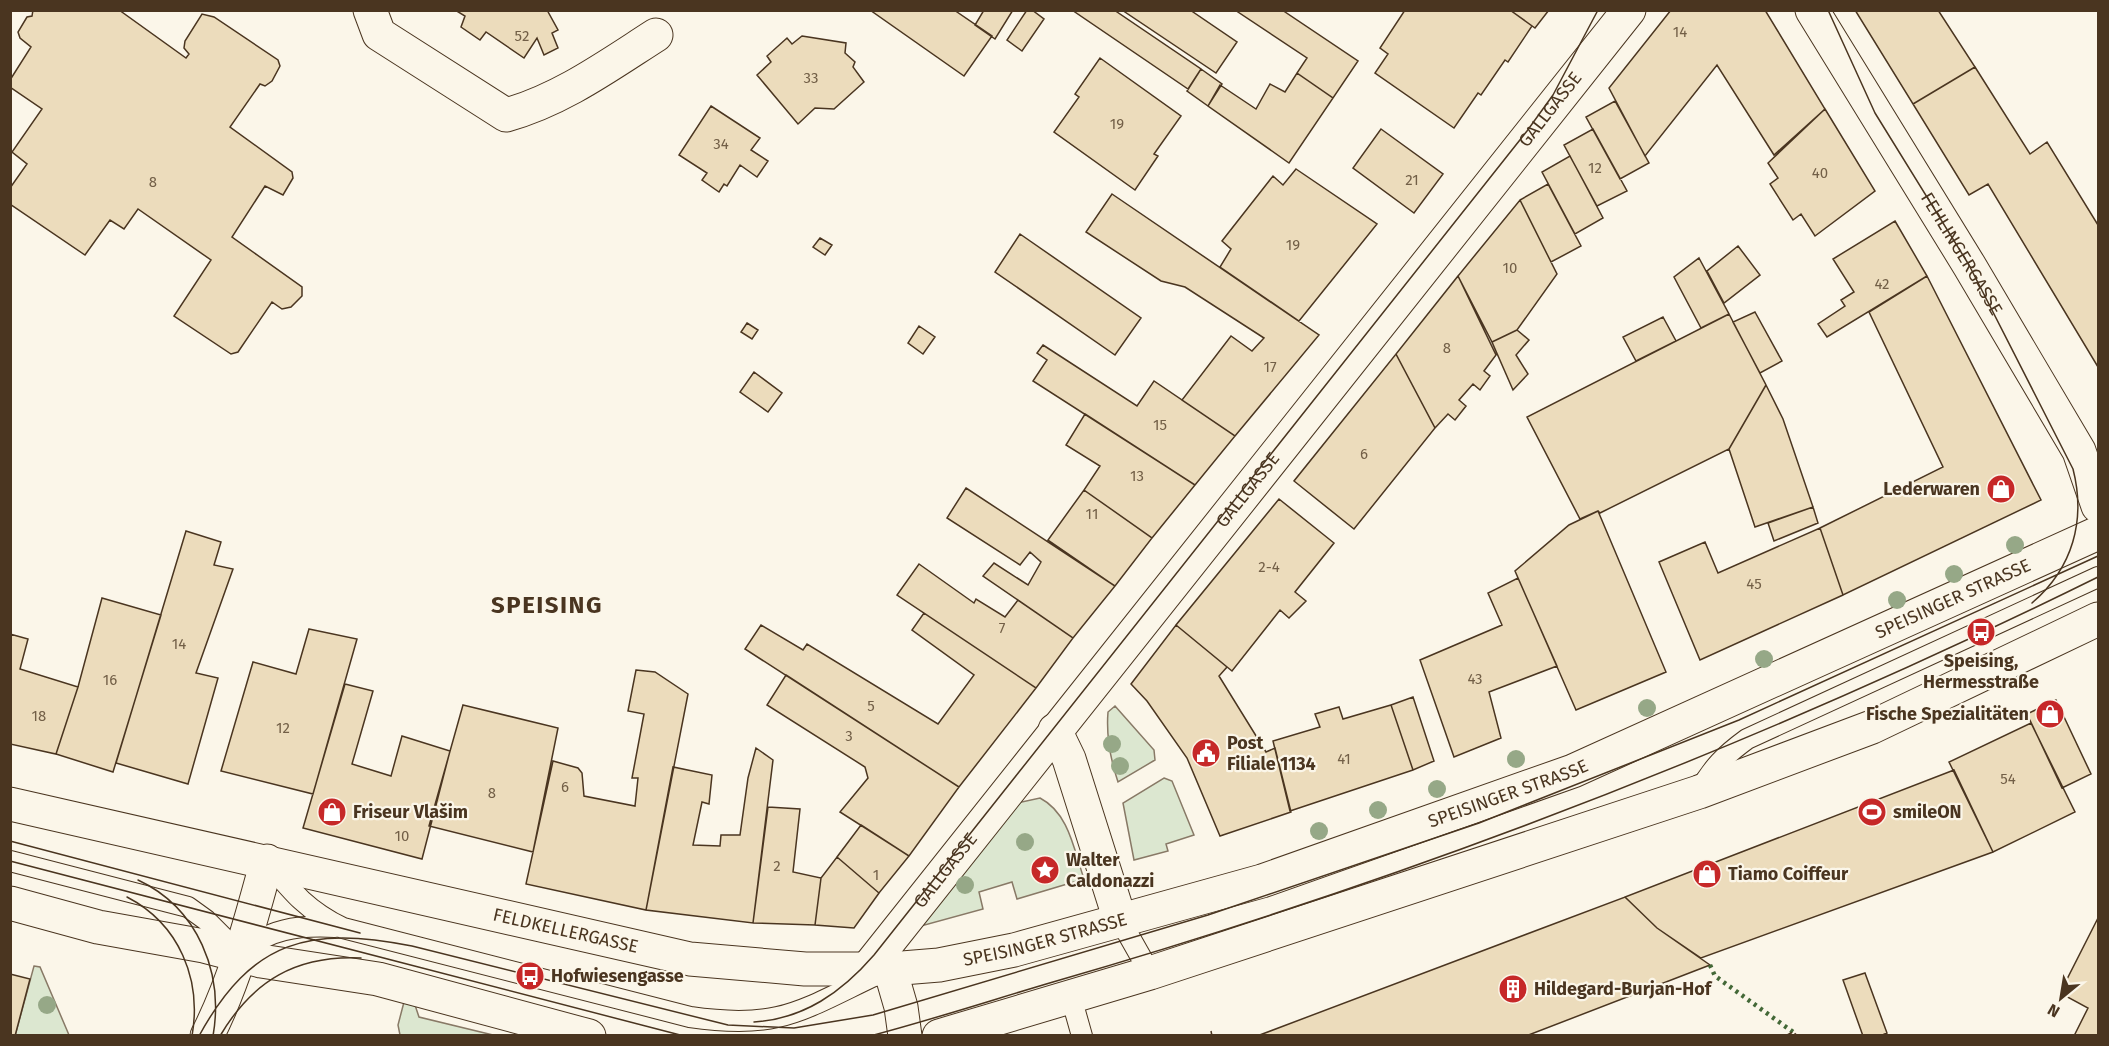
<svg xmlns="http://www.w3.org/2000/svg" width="2109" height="1046" font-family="'Fira Sans',sans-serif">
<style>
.green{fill:#dce7d0;stroke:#887966;stroke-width:1.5}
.building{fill:#ecdcbc;stroke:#4a3520;stroke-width:1.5}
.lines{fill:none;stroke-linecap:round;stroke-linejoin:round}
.lane-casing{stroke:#4a3520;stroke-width:22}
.street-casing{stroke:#4a3520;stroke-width:35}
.secondary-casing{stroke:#4a3520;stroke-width:35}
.lane{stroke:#fbf6e9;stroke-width:20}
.street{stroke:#fbf6e9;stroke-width:33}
.secondary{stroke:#fbf6e9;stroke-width:33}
.tram{stroke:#4a3520;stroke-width:1.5}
.hedge{stroke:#436837;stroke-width:4.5;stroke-dasharray:3 4.5;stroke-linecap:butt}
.fence{stroke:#4a3520;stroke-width:1.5;stroke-dasharray:8 3;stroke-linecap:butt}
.tree{fill:#96a887}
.labels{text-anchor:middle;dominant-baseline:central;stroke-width:4.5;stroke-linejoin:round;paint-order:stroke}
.number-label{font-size:15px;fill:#725f47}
.street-label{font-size:18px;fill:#4a3520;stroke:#fbf6e9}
.poi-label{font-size:18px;font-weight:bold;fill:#4a3520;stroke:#fbf6e9;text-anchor:start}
.district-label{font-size:24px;font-weight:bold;letter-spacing:1.5px;fill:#4a3520;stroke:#fbf6e9}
</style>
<rect width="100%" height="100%" fill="#fbf6e9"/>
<path class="green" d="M1115,706L1154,750L1155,760L1118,782C1110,758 1106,737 1108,712Z
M1164,778L1172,781L1194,835L1166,844L1168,851L1134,860L1123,803Z
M1040,798C1069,813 1074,850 1084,879L1017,899L1012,882L979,892L983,909L921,926L1012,804Z
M34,966L40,967L69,1035L15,1036Z
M404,1002L415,1005L419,1017L493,1035H400L398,1025Z"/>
<path class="building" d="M33,10H119L186,58L189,54L184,48L185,41L202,14L214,17L278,60L280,66L272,81L265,86L260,84L230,127L292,172L293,178L283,195L265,186L232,237L302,287V296L291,307L282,309L272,302L238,352L231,354L174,316L211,260L138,209L124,229L110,220L85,255L10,204V188L27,164L12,152L42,109L10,87V80L31,47L20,38L18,32L27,17L32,16Z
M455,10H547L558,30L552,33L558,48L544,55L537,38L524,58L486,32L480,40L461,27L465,16Z
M870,10H954L992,36L964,76Z
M984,10H1013L995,39L975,25Z
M1027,10H1032L1044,19L1022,51L1007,40Z
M1072,10H1114L1201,69L1188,89Z
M1122,10H1190L1237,42L1216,73Z
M1235,10H1282L1358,61L1333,98L1297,73L1307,58Z
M1405,10H1510L1532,26L1508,62L1505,60L1481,95L1478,93L1454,128L1375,73L1388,54L1380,48Z
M1510,10H1549L1535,28Z
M1671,10H1765L1825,109L1774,155L1717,65L1645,156L1609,88Z
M1855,10H1938L1975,67L1913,104Z
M802,36L846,43L845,53L855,62L853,67L864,82L834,109L815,108L798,124L757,75L771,62L767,56L787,38L792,44Z
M1100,58L1181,116L1154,154L1158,156L1135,190L1054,132L1079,97L1075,94Z
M1975,67L2030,154L2047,142L2098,225V367L1988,184L1969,195L1913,104Z
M1201,69L1222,84L1208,106L1187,91Z
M1297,73L1333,98L1289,163L1208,106L1220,85L1256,109L1270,84L1285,92Z
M1615,101L1649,163L1620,179L1586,117Z
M711,106L760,138L751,150L768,161L757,177L740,165L727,186L724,184L719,192L702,180L707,173L679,155Z
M1825,109L1875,191L1815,236L1801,214L1793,220L1770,184L1778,178L1768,163Z
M1381,129L1443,174L1414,213L1353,168Z
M1593,129L1627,191L1597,206L1564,145Z
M1570,156L1603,218L1575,234L1542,172Z
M1296,169L1377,224L1299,321L1220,267L1231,249L1222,241L1273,176L1283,185Z
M1548,184L1581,246L1551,262L1520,200Z
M1112,194L1319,335L1235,436L1182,400L1231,336L1252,351L1264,338L1185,287L1161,281L1086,232Z
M1520,200L1557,274L1517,330L1492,342L1458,276Z
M1895,221L1927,276L1827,337L1818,324L1845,306L1841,300L1854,292L1833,259Z
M1020,234L1141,318L1115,355L995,272Z
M820,238L832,245L825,255L813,247Z
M1738,246L1760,275L1724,303L1707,271Z
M1699,258L1729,314L1701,328L1674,277Z
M1458,276L1496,355L1484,371L1490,376L1480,390L1473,384L1459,400L1466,406L1455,420L1448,414L1435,428L1396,354Z
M1927,276L2041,500L1843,595L1820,528L1943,467L1869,312Z
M1755,312L1782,361L1760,373L1733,322Z
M1729,314L1766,385L1729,449L1600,513L1598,511L1580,519L1527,417Z
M1663,317L1676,341L1636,361L1623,337Z
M747,323L758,330L752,339L741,332Z
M919,326L935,337L923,354L908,343Z
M1517,330L1529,340L1516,355L1528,374L1513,390L1492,342Z
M1043,345L1137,406L1154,381L1235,436L1195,485L1033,381L1047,360L1037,353Z
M1396,354L1435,428L1354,529L1294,481Z
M754,372L782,393L768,412L740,392Z
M1766,385L1783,419L1813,507L1755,527L1729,449Z
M1085,414L1195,485L1152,538L1084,490L1100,466L1066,445Z
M966,488L1115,586L1073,638L983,576L994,563L1028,585L1041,562L1030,552L1020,565L947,518Z
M1084,490L1152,538L1115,586L1048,540Z
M1279,499L1334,543L1295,592L1306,601L1289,618L1280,610L1232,671L1176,625Z
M1813,507L1818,523L1774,541L1768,523Z
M1598,511L1666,672L1576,710L1515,571L1569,525Z
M1820,528L1843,595L1700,660L1659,562L1705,542L1718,573Z
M186,531L221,542L214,565L233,569L196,673L218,678L188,784L116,763Z
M919,564L974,603L976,599L1005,617L1018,600L1073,638L1036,688L897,595Z
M1518,578L1557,666L1489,692L1501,738L1454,757L1420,660L1502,625L1488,593Z
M102,598L161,615L113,772L56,754L78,687Z
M924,613L1036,688L959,787L745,649L761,625L803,650L807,644L938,724L974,675L912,630Z
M1176,625L1227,667L1219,676L1266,752L1275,748L1291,812L1220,836L1187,758L1147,701L1131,684Z
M309,629L357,639L313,794L221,771L253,662L296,674Z
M10,634L28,639L20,669L78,687L56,754L10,744Z
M636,670L655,672L688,694L646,910L526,884L553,761L578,768L582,773L584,796L635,806L638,778H632L644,714L628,711Z
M786,675L959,787L909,856L840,812L868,778L865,767L767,705Z
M345,684L373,691L352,764L391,776L402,736L450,751L422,859L303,828Z
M1413,697L1434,761L1413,770L1391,705Z
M2056,700L2091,774L2062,788L2027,714Z
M463,705L558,728L533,852L429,826Z
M1391,705L1413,770L1290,811L1273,741L1320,727L1315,714L1339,707L1343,719Z
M2031,723L2075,812L1993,852L1949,762Z
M756,748L773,760L753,923L646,910L673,767L712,775L709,804L702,802L693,845L720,846L721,835H740L748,778Z
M1954,770L1993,852L1701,958L1657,928L1625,897Z
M768,807L800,809L793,872L821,878L815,925L753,923Z
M861,825L909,856L879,893L837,857Z
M837,857L879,893L854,928L815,925L821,878Z
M1625,897L1657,928L1710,965L1526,1036H1257Z
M2098,918V1036H2074L2088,1008L2060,993Z
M1865,973L1887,1033L1880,1036H1863L1843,980Z
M10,974L30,979L15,1036H10Z"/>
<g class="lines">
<g class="lane-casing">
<path id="lane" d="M1699,792C1712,768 1725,755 1747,739L2098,577
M10,861L188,907L206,920L240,954C268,929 297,925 335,927
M269,864C293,893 308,911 343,928L690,1017C779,1030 800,1011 876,975
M1120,920L1150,973
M1071,997L1082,1036"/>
</g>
<g class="street-casing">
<g id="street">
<path d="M370,10L379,34L506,115C561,100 609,65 656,35"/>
<path id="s1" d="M1812,10L1969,265L2079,451L2098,506"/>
<path d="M1055,730L1069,759L1120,920"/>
<path id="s2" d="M867,969L1629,10"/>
<path d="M890,969L901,1007L905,1036"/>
</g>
</g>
<g class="secondary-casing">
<g id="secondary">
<path id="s3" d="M10,804L690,959L805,969H890L939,965L1014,950L1262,881L1573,771L2098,533"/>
<path d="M10,903L98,927L204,946L261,961L378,979L589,1036"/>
<path d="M207,1036C235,981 251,920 267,861"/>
<path d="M939,1036L1150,973L1699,792L1872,727L2098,619"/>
</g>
</g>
<use href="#lane" class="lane"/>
<use href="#street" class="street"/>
<use href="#secondary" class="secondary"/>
<path class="tram" d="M1828,10L1875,113L1969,265L2073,469C2086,520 2073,568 2032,603
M10,841L360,933
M10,861L684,1036
M138,880C198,908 224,973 213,1036
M127,897C179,924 202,979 192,1036
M754,1022C804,1019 842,992 874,955L1527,131L1553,95L1598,10
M199,1036C252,939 310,926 412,946L728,1025L794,1028L873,1015L1208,915L1479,823L1739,720L2098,556
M220,1036C253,980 297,955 361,958
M870,1036C931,1020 992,1000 1053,982C1413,878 1762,743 2098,577"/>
<path class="hedge" d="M1710,965L1715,976L1793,1032"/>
<path class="fence" d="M1211,1031L1212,1036
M1785,1036L1793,1032L1798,1036"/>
</g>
<g class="tree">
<circle cx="2015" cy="545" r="9"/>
<circle cx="1954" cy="574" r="9"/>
<circle cx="1897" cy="600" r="9"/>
<circle cx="1764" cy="659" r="9"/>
<circle cx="1647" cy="708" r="9"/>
<circle cx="1112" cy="744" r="9"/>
<circle cx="1516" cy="759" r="9"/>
<circle cx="1120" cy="766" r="9"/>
<circle cx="1437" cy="789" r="9"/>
<circle cx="1378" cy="810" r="9"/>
<circle cx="1319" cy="831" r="9"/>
<circle cx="1025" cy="842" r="9"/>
<circle cx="965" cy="885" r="9"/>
<circle cx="47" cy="1005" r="9"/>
</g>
<defs>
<g id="shop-disc" transform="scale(1.5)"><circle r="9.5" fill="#c62828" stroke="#fbf6e9"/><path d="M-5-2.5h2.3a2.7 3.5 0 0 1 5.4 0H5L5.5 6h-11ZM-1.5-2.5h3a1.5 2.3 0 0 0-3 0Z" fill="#fff"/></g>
<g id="bus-disc" transform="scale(1.5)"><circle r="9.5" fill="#c62828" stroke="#fbf6e9"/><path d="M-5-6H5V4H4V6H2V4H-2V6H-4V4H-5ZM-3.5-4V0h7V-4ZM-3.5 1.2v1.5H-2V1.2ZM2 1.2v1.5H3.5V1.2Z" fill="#fff"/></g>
<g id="civic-disc" transform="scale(1.5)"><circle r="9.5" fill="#c62828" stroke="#fbf6e9"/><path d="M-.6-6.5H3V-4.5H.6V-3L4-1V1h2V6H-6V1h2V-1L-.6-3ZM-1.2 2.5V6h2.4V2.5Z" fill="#fff"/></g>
<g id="stadium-disc" transform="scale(1.5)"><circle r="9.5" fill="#c62828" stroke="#fbf6e9"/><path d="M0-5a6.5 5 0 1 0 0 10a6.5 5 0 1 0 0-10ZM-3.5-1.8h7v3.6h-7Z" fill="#fff"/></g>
<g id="sight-disc" transform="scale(1.5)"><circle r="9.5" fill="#c62828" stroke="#fbf6e9"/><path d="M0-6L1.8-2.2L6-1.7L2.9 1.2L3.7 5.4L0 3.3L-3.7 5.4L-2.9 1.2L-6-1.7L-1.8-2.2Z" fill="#fff"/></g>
<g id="building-disc" transform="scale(1.5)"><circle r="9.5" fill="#c62828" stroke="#fbf6e9"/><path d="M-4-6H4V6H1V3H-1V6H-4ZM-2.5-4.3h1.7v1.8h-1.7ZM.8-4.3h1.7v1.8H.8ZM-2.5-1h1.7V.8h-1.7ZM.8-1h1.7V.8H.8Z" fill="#fff"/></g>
</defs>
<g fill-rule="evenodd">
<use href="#shop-disc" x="2001" y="489"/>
<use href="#bus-disc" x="1981" y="632"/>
<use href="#shop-disc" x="2050" y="714"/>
<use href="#civic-disc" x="1206" y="753"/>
<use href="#shop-disc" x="332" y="812"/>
<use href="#stadium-disc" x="1872" y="812"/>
<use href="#sight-disc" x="1045" y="870"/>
<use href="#shop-disc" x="1707" y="874"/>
<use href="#bus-disc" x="530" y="976"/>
<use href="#building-disc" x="1513" y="989"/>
</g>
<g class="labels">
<g class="number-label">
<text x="1680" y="32">14</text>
<text x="522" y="36">52</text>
<text x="811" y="78">33</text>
<text x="1117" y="124">19</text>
<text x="721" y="144">34</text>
<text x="1595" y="168">12</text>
<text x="1820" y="173">40</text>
<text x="1412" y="180">21</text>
<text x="153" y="182">8</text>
<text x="1293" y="245">19</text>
<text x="1510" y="268">10</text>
<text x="1882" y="284">42</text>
<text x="1447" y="348">8</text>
<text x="1270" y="367">17</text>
<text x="1160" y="425">15</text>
<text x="1364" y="454">6</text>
<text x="1137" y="476">13</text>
<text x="1092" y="514">11</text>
<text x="1269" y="567">2-4</text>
<text x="1754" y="584">45</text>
<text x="1002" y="628">7</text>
<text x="179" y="644">14</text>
<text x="1475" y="679">43</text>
<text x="110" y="680">16</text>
<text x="871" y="706">5</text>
<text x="39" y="716">18</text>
<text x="283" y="728">12</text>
<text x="849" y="736">3</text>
<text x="1344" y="759">41</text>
<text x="2008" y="779">54</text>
<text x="565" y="787">6</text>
<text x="492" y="793">8</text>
<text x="402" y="836">10</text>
<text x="777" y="866">2</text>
<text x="876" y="875">1</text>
</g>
<g class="street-label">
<text stroke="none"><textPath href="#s2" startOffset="1098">GALLGASSE</textPath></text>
<text stroke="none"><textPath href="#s1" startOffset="286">FEHLINGERGASSE</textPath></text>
<text stroke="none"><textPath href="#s2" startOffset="612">GALLGASSE</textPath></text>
<text stroke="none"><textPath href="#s3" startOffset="2028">SPEISINGER STRASSE</textPath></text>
<text stroke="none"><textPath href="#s3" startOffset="1542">SPEISINGER STRASSE</textPath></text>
<text stroke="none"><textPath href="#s2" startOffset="126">GALLGASSE</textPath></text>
<text stroke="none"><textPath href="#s3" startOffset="570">FELDKELLERGASSE</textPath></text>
<text stroke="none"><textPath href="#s3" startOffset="1056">SPEISINGER STRASSE</textPath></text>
</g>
<g class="poi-label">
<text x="1980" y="489" text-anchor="end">Lederwaren</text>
<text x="1981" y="661" text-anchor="middle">Speising,<tspan x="1981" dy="21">Hermesstraße</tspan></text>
<text x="2029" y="714" text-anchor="end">Fische Spezialitäten</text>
<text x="1227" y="743">Post<tspan x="1227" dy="21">Filiale 1134</tspan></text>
<text x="353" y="812">Friseur Vlašim</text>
<text x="1893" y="812">smileON</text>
<text x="1066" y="860">Walter<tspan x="1066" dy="21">Caldonazzi</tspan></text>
<text x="1728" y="874">Tiamo Coiffeur</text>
<text x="551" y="976">Hofwiesengasse</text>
<text x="1534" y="989">Hildegard-Burjan-Hof</text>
</g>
<g class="district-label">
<text x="547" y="605">SPEISING</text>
</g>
</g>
<rect width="2109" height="1046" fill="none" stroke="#4a3520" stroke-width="24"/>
<g transform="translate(2061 998) rotate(210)" stroke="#fbf6e9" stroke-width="4.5" paint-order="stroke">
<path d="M0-4.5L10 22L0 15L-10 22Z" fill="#4a3520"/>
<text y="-9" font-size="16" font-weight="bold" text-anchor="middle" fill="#4a3520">N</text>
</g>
</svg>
